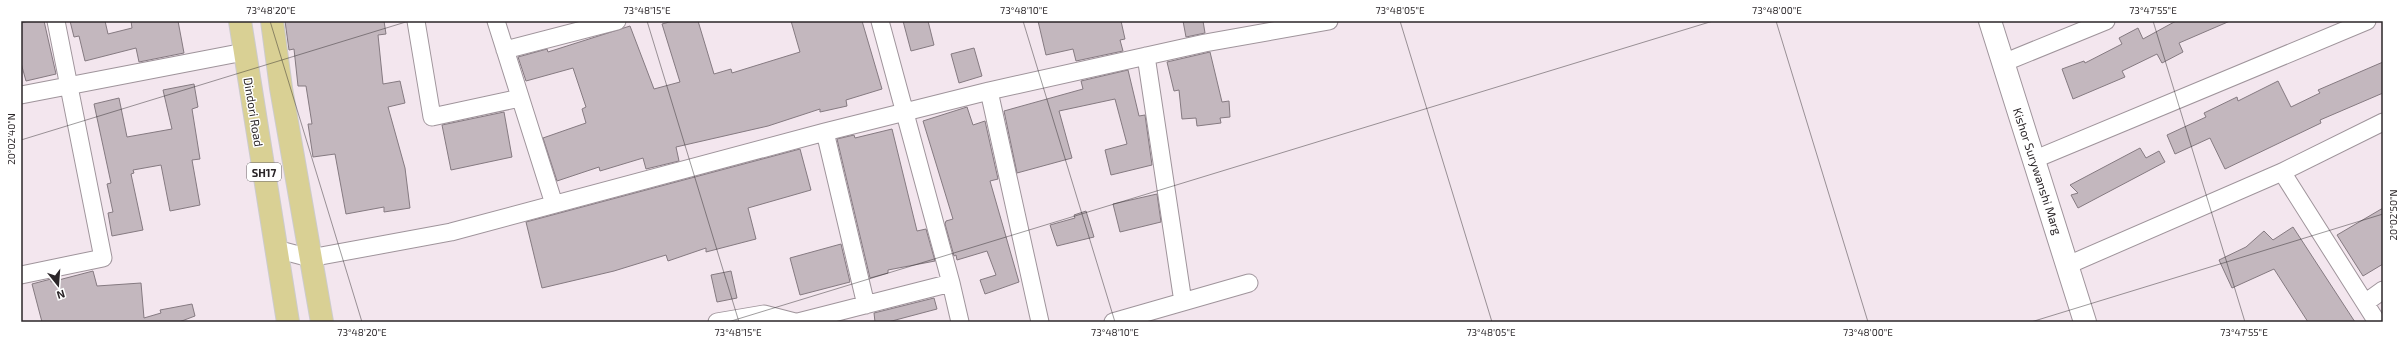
<svg xmlns="http://www.w3.org/2000/svg" width="2404" height="343" font-family="'Exo 2',sans-serif">
<style>
.building{fill:#c3b7be;stroke:#857a81}
.lines{fill:none;stroke-linecap:round;stroke-linejoin:round}
.street-casing{stroke:#9f949b;stroke-width:19}
.secondary-casing{stroke:#9f949b;stroke-width:24}
.primary-casing{stroke:#cccbcc;stroke-width:24}
.street{stroke:#fff;stroke-width:17}
.secondary{stroke:#fff;stroke-width:22}
.primary{stroke:#d9d094;stroke-width:22}
.ticks{fill:none;stroke:#2b2629;stroke-width:1;stroke-opacity:0.45}
.labels{text-anchor:middle;dominant-baseline:central;stroke-width:3;stroke-linejoin:round;paint-order:stroke}
.shield{fill:#fff;stroke:#6b6769;stroke-width:1}
.shield-label{font-size:11px;font-weight:bold;fill:#2b2629}
.street-label{font-size:12px;fill:#2b2629;stroke:#fff}
.neatline{fill:none;stroke:#2b2629;stroke-width:1.5}
.ticks-label{font-size:10px;text-anchor:middle;fill:#2b2629}
</style>
<rect width="100%" height="100%" fill="#f3e6ee"/>
<path class="building" d="M29,21H44L56,74L26,81L21,63V23Z
M70,21H105L108,34L132,28L131,21H178L184,53L139,62L136,48L85,61L79,36L74,37Z
M285,21H384L386,34L378,35L383,84L400,81L405,103L388,107L405,168L410,208L384,212V207L346,214L335,154L313,157L308,124H312L306,86H298L294,49L289,50Z
M673,21H698L714,74L731,69L732,73L800,52L791,21H862L882,89L846,100L847,106L820,112V109L768,126L676,147L679,161L646,169L643,158L600,171L599,167L557,181L543,138L586,123L582,109L586,107L573,68L526,81L518,57L547,49L548,52L630,26L654,89L680,82L662,24Z
M903,21H928L934,45L911,51Z
M1038,21H1121L1125,39L1120,40L1123,51L1076,61L1073,49L1046,55Z
M1183,21H1203L1205,33L1186,37Z
M2176,21H2230L2179,43L2183,52L2162,63L2157,54L2122,71L2125,77L2073,99L2062,69L2084,61L2085,63L2122,44L2119,38L2138,28L2143,39Z
M974,48L982,76L959,83L951,54Z
M1210,52L1222,102L1229,101L1230,117L1220,118L1221,123L1197,126L1196,118L1182,119L1179,90L1174,91L1167,62Z
M2383,62V93L2320,120L2321,123L2225,169L2210,138L2175,154L2167,135L2206,117L2204,113L2237,97L2238,101L2278,81L2291,107L2320,93L2318,90Z
M1128,70L1139,116L1145,115L1152,165L1111,175L1105,150L1127,144L1115,99L1059,111L1072,158L1017,173L1004,111L1083,89L1081,81Z
M194,84L198,107L192,109L200,159L192,160L200,205L170,211L161,165L133,170L134,173L131,174L143,230L112,236L108,213L113,212L107,184L111,183L94,104L119,98L127,137L172,129L163,90Z
M967,107L973,125L985,121L998,179L990,181L1019,282L985,294L980,280L996,275L987,251L957,260L956,255L954,256L945,224L946,221L953,219L923,121Z
M504,112L512,157L451,170L442,125Z
M892,129L917,231L926,229L935,261L888,270V273L870,278L837,139L854,135L855,138Z
M2140,148L2146,158L2159,151L2165,162L2078,208L2071,195L2078,193L2070,185Z
M800,149L811,190L748,208L756,239L706,252V248L668,261L666,255L614,271L542,288L526,222Z
M1157,194L1161,222L1120,232L1113,204Z
M2383,208V264L2363,276L2337,235Z
M1086,211L1094,237L1057,246L1050,225L1075,218L1074,215Z
M2293,227L2355,322H2308L2274,269L2232,288L2219,260L2246,247L2264,231L2273,240Z
M841,244L850,282L800,295L790,258Z
M93,271L97,286L141,283L144,318L161,313L160,310L192,304L195,316L179,322H42L32,284L51,279V282Z
M731,271L737,298L717,302L711,275Z
M934,298L937,309L888,322H875L874,313Z"/>
<g class="lines">
<g class="street-casing">
<path id="street" d="M416,21L432,117L520,98
M496,21L554,204
M880,21L951,283L960,322
M505,50L617,21
M1146,56L1183,302
M2003,63L2106,21
M989,91L1040,322
M21,95L244,52
M825,132L866,305
M2033,160L2367,21
M2282,172L2377,322
M276,249L310,258L451,232L825,132L989,91L1205,43L1329,21
M2068,265L2282,172L2383,122
M21,275L103,258L56,21
M2365,303L2383,290
M717,322L764,314L795,322
M798,322L951,283
M1113,322L1249,283"/>
</g>
<g class="secondary-casing">
<path id="secondary" d="M1990,21L2085,322"/>
</g>
<g class="primary-casing">
<path id="primary" d="M240,21L288,322
M272,21L281,88L322,322"/>
</g>
<use href="#street" class="street"/>
<use href="#secondary" class="secondary"/>
<use href="#primary" class="primary"/>
</g>
<path class="ticks" d="M270,21L362,322M647,21L739,322M1023,21L1115,322M1400,21L1492,322M1776,21L1868,322M2153,21L2245,322M21,140L409,21M728,322L1713,21M2031,322L2383,214"/>
<g class="labels">
<rect class="shield" x="247" y="163" width="34" height="18" rx="3"/>
<g class="shield-label">
<text x="264" y="172">SH17</text>
</g>
<g class="street-label">
<text transform="translate(254 112) rotate(81)">Dindori Road</text>
<text transform="translate(2038 171) rotate(72)">Kishor Surywanshi Marg</text>
</g>
</g>
<rect width="2404" height="343" fill="none" stroke="#ffffff" stroke-width="44"/>
<g transform="translate(58 285) rotate(163)" stroke="#ffffff" stroke-width="3" paint-order="stroke">
<path d="M0-3L7 15L0 10L-7 15Z" fill="#2b2629"/>
<text y="-6" font-size="11" font-weight="bold" text-anchor="middle" fill="#2b2629">N</text>
</g>
<rect x="22" y="22" width="2360" height="299" class="neatline"/>
<g class="ticks-label">
<text x="271" y="14">73°48'20"E</text>
<text x="647" y="14">73°48'15"E</text>
<text x="1024" y="14">73°48'10"E</text>
<text x="1400" y="14">73°48'05"E</text>
<text x="1777" y="14">73°48'00"E</text>
<text x="2153" y="14">73°47'55"E</text>
<text transform="translate(11 139) rotate(-90)" y="4">20°02'40"N</text>
<text transform="translate(2393 215) rotate(-90)" y="4">20°02'50"N</text>
<text x="362" y="336">73°48'20"E</text>
<text x="738" y="336">73°48'15"E</text>
<text x="1115" y="336">73°48'10"E</text>
<text x="1491" y="336">73°48'05"E</text>
<text x="1868" y="336">73°48'00"E</text>
<text x="2244" y="336">73°47'55"E</text>
</g>
</svg>
